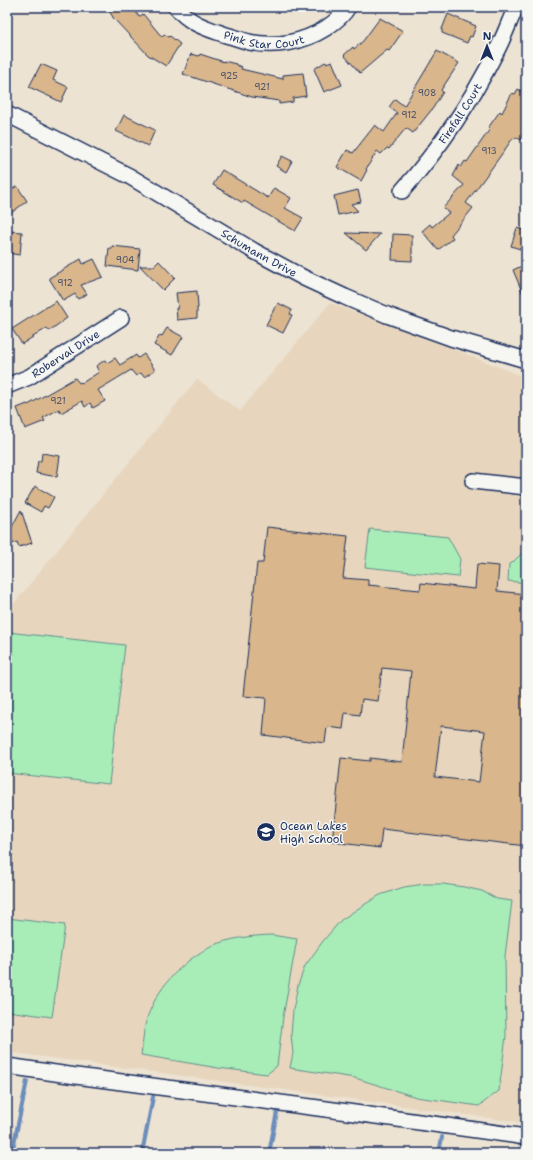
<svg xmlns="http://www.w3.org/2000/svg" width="533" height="1160" font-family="'Shantell Sans',sans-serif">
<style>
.built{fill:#e7d6bd}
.green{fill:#a8edb8;stroke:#628e8b}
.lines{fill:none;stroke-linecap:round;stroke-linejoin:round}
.stream{stroke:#6a8dbb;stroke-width:4}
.building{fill:#d9b68b;stroke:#1b2f5e;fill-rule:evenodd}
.minor-casing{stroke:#1b2f5e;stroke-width:18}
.minor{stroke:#f6f6f2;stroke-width:15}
.labels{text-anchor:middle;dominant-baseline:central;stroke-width:3;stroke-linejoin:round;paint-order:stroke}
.number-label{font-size:9px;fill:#4a5169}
.street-label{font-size:11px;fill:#1b2f5e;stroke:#f6f6f2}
.poi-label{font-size:11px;fill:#1b2f5e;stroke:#f6f6f2;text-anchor:start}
</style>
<rect width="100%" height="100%" fill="#ede3d3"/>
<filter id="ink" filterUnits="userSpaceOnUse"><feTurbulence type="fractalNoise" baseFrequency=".025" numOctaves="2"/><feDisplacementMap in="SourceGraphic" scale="8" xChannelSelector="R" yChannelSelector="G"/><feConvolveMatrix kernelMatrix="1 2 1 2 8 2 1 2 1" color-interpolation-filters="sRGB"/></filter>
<g filter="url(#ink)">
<path class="built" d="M330,303L451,348L526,378V1123L7,1052V612L197,379L240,411Z"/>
<path class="green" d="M370,529L448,537L460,559L458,577L365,567Z
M525,550L526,583L508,581L509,564L512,563Z
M7,632L125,645L109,784L7,773Z
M424,884H443L464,887L482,891L497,899L512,901L505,956L506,1036L499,1091L479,1106L416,1097L355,1078L290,1068L293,1053L291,1035L293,1010L298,985L305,966L323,941L341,920L359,908L380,895L404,887Z
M7,918L65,925L52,1017L7,1011Z
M271,935L297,939L283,1017L277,1066L267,1074L218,1068L141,1055C143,1044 143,1032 146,1021C155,993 173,971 198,954C202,952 206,948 211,946C230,938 250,936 271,935Z"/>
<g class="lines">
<path class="stream" d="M12,1153L27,1081
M142,1153L153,1097
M269,1153L277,1112
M439,1153L442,1137"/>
</g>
<path class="building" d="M107,7H133L139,17L143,14L162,37L164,34L169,37L170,36L180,44L166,66L148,55L114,19Z
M448,14L476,26L472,37L470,36L467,43L442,33V29Z
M380,18L403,31L389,51L387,50L360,73L344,55L353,47L354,49L363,41Z
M437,51L459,63L441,90L443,92L433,108L413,133L406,128L389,149L387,148L381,154L377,151L366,169L367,170L361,181L337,167L347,150L353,153L375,125L384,132L397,113L389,107L395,99L404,106Z
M191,54L199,56L200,54L224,62V61L236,64V65L242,67L241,69L283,79V75L303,73L306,96L293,98V102L279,104V101L252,97L183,74Z
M332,61L342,85L324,92L314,69L325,62L326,63Z
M41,64L57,71L53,80L68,87L61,102L29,87Z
M518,89L526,94V131L521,140L516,137L515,139L513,138L494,165L466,203L473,208L451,235L453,238L438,250L422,231L430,224L432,227L449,213L443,208L464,185L453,176L459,165L461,167L465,161L467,162L490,129L488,128L500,111L502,113L512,93L515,94Z
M124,115L155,130L148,146L116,131Z
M282,156L292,161L286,172L276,166Z
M222,170L268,198L274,188L291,198L285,208L303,218L295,231L244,201L243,203L213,185Z
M17,186L27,201L7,216V193Z
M358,190L361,202L351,204L358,211L338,215L334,196Z
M517,228L526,231V251L511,246Z
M7,231L22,232L20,255L7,253Z
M346,233L380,234L366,250Z
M393,234L412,235V261L392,260Z
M112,246L140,249L138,270L107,266L109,248H112Z
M81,259L83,264L94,259L103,277L81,285L87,294L78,299L75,294L63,301L49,278Z
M159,261L175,278L163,290L140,266H154Z
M526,264V301L513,270Z
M197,291L198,308H197V318L177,320L176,308H178L176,293Z
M56,301L67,318L49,331L47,328L22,344L12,329Z
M278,303L292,310L290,314L292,315L283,333L266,325L275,307H276Z
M167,328L183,337L172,355L154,345L160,335L162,336Z
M144,354L155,370L144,377L141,373L136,376L131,370L98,390L105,401L93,408L90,403L85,407L82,401L61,413L59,409L43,418L45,421L25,429L17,408L27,404L28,405L75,378L79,383L81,382L82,383L99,372L96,366L105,360L107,363L115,358L120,365L136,355L138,358Z
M42,453L60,456L57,477L36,473L38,461H41Z
M35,486L54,497L48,508L44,506L41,512L25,503Z
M21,510L32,543L19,547L17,542L12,544L8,534Z
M267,527L348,536L343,578L368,580V585L420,590L421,583L475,589L477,564L499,566L497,591L526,594V846L382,829L380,848L332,842L341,758L370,761V758L402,762L411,671L382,668L378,701L362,699L360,715L345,713L343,729L327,727L325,743L263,735L266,698L243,696L257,563H263ZM441,726L485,731L479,782L435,777Z"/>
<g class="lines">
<g class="minor-casing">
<g id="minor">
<path id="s1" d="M176,7C190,24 206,28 226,35C234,37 242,40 249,42C276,48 304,42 326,28C335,22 343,16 348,7"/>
<path id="s2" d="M7,114L129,176L254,251L304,278L345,297L387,315L451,338L526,360"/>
<path id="s3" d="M402,191C439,149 471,102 496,52C504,37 509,22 516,7"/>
<path id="s4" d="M7,386L29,377L121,318"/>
<path d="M473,481L526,487"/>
<path d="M7,1066L76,1076L326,1109L526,1137"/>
</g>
</g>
<use href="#minor" class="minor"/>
</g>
</g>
<defs>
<g id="school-disc" transform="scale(1)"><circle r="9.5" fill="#1b2f5e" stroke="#f6f6f2"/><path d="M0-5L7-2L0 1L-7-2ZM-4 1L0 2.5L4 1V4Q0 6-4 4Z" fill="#fff"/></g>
</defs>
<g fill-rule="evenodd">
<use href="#school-disc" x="266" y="832"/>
</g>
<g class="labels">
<g class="number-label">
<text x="229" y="76">925</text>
<text x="262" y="87">921</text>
<text x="427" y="93">908</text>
<text x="409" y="115">912</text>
<text x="489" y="151">913</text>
<text x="125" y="260">904</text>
<text x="65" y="283">912</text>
<text x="58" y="401">921</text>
</g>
<g class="street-label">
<text stroke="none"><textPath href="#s1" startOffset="97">Pink Star Court</textPath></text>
<text stroke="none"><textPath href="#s3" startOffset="97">Firefall Court</textPath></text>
<text stroke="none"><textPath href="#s2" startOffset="288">Schumann Drive</textPath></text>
<text stroke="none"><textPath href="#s4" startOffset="67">Roberval Drive</textPath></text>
</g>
<g class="poi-label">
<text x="280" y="826">Ocean Lakes<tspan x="280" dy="13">High School</tspan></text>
</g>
</g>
<rect width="533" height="1160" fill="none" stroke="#f6f6f2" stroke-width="24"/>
<rect x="12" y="12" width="509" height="1136" fill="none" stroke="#1b2f5e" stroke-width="1.5" filter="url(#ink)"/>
<g transform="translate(487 46)" stroke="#f6f6f2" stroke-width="3" paint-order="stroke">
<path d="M0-3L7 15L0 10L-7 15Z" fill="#1b2f5e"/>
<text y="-6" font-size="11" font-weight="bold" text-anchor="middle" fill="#1b2f5e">N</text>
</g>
</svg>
